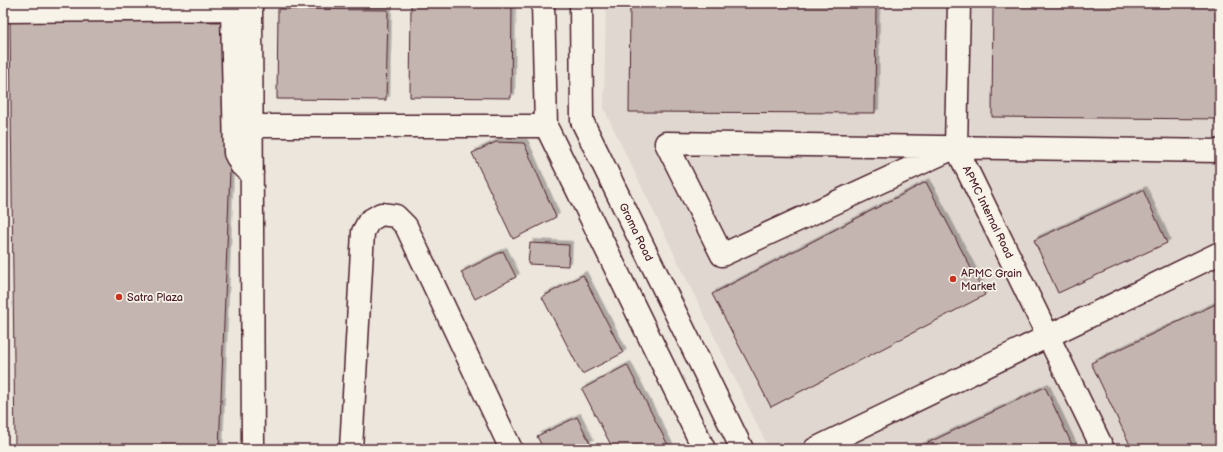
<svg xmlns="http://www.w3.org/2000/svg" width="1223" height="452" font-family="'Balsamiq Sans',sans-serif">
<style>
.built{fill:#e0d7d0}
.building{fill:#c4b5b0;stroke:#4a1f2b;filter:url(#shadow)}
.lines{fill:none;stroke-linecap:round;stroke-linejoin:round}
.minor-casing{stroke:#4a1f2b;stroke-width:25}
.major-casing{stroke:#4a1f2b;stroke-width:25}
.minor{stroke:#f7f3e8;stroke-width:22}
.major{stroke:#f7f3e8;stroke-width:22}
.poi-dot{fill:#c8321e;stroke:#f7f3e8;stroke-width:1.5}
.labels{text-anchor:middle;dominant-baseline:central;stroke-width:3.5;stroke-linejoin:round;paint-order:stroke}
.street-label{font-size:11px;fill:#4a1f2b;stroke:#f7f3e8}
.poi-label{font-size:11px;fill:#4a1f2b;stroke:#f7f3e8;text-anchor:start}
</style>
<defs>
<filter id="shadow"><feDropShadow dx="3.5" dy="-3.5" stdDeviation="0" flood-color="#0004"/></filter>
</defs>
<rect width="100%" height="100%" fill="#ece6dd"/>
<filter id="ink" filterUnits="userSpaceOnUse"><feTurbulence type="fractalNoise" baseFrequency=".025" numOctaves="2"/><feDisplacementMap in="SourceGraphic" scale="8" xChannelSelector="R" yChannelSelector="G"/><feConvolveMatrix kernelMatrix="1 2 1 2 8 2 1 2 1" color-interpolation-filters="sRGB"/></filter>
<g filter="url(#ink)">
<path class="built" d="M606,3H1220V449H769L604,109Z"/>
<path class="building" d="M411,3H512L511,98L410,97Z
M630,3H876L875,113L629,112Z
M993,3H1220V119L992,117Z
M278,9L388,10L386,100L277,99Z
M10,20L228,22L231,145L219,449H15Z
M496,142L524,143L556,217L513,239L472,153Z
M926,182L985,295L771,407L712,294Z
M1143,190L1167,243L1058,293L1034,240Z
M530,243L569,245L568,266L528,264Z
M503,251L516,277L475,299L461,272Z
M583,275L623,353L582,374L542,297Z
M1220,302V449H1132L1091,363Z
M627,365L670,449H613L582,389Z
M1045,387L1074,449H915Z
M577,417L590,443L577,449H543L537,436Z"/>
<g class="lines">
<g class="minor-casing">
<path id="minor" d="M251,3L253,449
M959,3L956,147L1103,449
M232,10L235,153L241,165L252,173
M3,11L251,9
M252,126H546
M956,147L722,255L666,143L1220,151
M351,449L363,232L369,221L381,214L396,216L406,226L511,449
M815,449L1220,253"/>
</g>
<g class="major-casing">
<path id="major" d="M543,3L546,126L704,449
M581,3L582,121L742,449"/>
</g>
<use href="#minor" class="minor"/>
<use href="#major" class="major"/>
</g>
</g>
<g class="poi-dot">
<circle cx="953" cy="279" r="4"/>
<circle cx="119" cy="297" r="4"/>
</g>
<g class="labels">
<g class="street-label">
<text transform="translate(988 212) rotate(64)">APMC Internal Road</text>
<text transform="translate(636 232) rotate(64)">Groma Road</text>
</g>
<g class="poi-label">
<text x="961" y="273">APMC Grain<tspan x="961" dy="13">Market</tspan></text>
<text x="127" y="297">Satra Plaza</text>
</g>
</g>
<rect width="1223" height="452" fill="none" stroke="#f7f3e8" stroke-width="16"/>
<rect x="8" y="8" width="1207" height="436" fill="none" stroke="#4a1f2b" stroke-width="1.5" filter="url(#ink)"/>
</svg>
